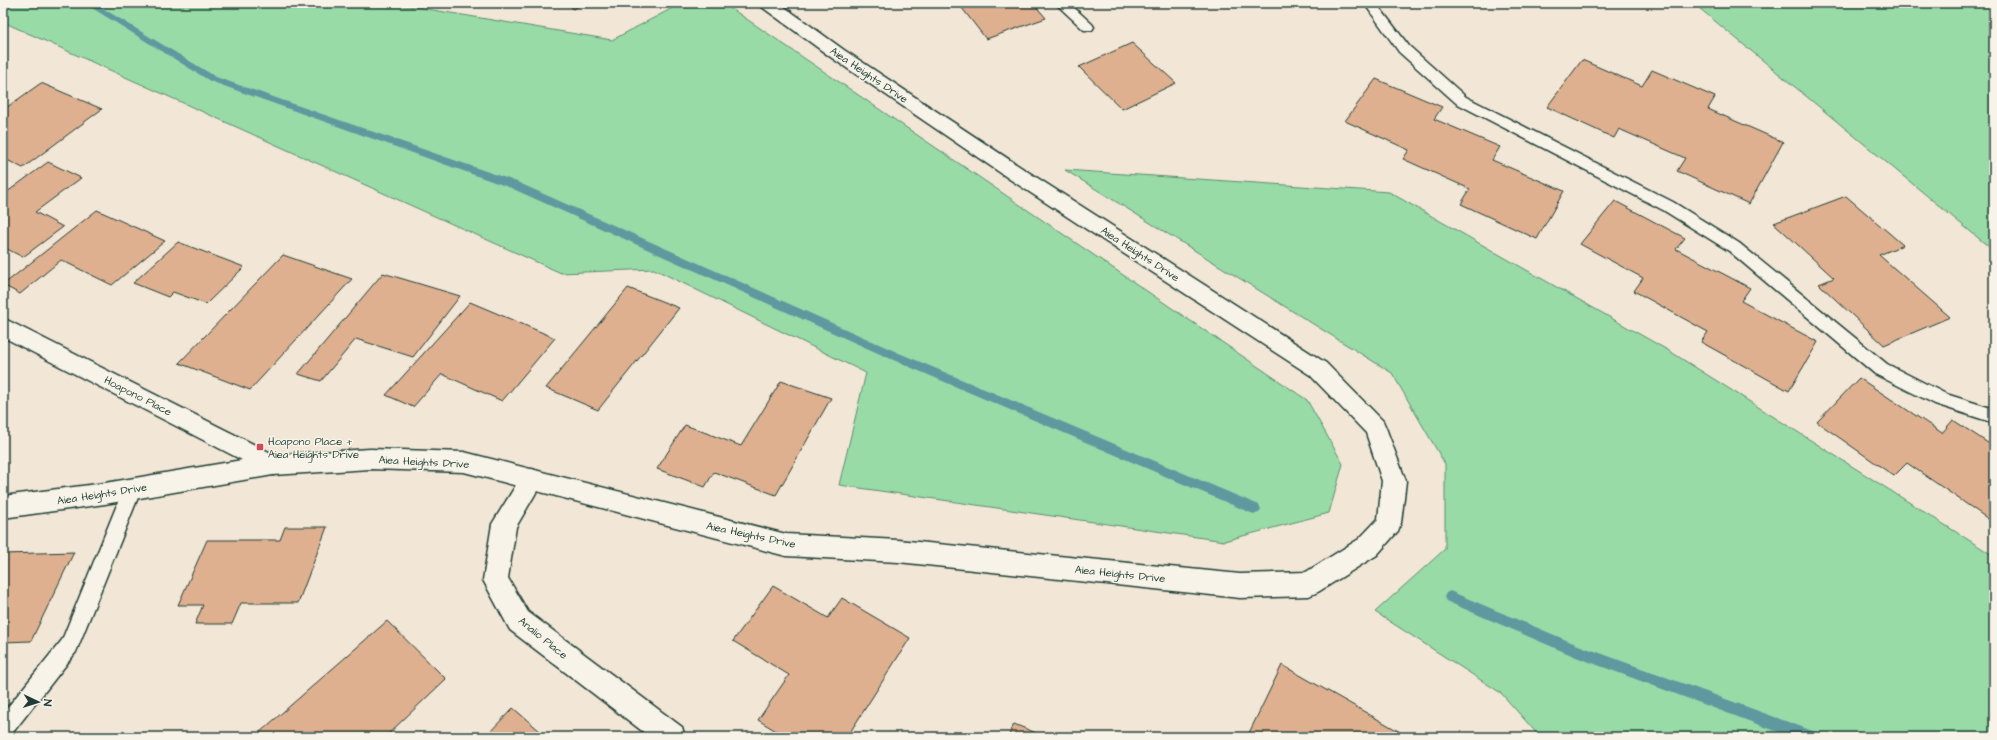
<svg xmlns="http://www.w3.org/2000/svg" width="1997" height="740" font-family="'Architects Daughter',sans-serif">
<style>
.green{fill:#98dba7;stroke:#5c8c6e}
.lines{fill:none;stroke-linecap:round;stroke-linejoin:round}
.stream{fill:#5f999f;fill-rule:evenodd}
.building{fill:#deb090;stroke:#1f3d34}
.lane-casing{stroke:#1f3d34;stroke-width:3}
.street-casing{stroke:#1f3d34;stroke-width:3}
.secondary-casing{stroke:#1f3d34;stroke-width:3}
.lane{fill:#f7f3e8;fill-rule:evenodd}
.street{fill:#f7f3e8;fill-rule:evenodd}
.secondary{fill:#f7f3e8;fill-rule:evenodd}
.poi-dot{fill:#d1495b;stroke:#f7f3e8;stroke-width:1.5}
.labels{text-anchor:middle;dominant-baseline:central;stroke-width:3;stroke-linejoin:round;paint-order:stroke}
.street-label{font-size:11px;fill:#1f3d34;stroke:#f7f3e8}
.poi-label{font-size:11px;fill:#1f3d34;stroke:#f7f3e8;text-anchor:start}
</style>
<rect width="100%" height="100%" fill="#f2e6d6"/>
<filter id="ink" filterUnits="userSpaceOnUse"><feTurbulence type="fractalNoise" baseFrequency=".025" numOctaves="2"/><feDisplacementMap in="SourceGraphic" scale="8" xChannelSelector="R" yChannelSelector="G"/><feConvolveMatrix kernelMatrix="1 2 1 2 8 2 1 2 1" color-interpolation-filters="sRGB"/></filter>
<g filter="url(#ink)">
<path class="green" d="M3,3H391L612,40L682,3H723L1307,400L1343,464L1329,513L1224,541L839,485L866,373L654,269L561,273L3,22Z
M1693,3H1994V251Z
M1065,170L1389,192L1671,352L1994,556V737H1540L1501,693L1375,612L1445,549V464L1392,373Z"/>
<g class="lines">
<path class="stream" d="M84,3H94L216,77L517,182L899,353L1259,505L1261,509L1259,513L1255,514L1251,513L891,359L511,188L210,81Z
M1450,591L1578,645L1810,730L1815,732L1817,737H1792L1576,657L1446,601L1444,597L1446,593Z"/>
</g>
<path class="building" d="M568,3H586L573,9Z
M958,3H1033L1046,18L986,39Z
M1132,43L1176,83L1122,109L1079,67Z
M1582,60L1642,86L1652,70L1715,97L1708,109L1783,142L1749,204L1677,171L1685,158L1619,129L1614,138L1547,107Z
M1376,79L1442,107L1434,119L1500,147L1492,160L1564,191L1537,239L1461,204L1470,189L1403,159L1409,150L1345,121Z
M41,83L102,109L23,168L3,158V110Z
M48,162L81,178L35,212L63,227L23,257L3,247V195Z
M1846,196L1903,245L1879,255L1950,317L1884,345L1819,284L1834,278L1774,223Z
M1615,201L1685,238L1676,249L1750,288L1741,301L1818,342L1789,391L1701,342L1708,332L1634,291L1643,278L1580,244Z
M97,210L165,241L112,285L61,260L20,294L3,285Z
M178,242L244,267L206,304L173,292L168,297L133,283Z
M283,255L352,279L250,390L179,363Z
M383,273L460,296L413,357L356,339L321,381L298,374Z
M628,288L679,308L598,410L546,388Z
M470,302L555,338L502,401L442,374L413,407L386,395Z
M1859,378L1942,433L1953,420L1994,447V523L1907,463L1894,476L1817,422Z
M781,381L831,398L776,495L714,472L705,487L657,469L685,425L741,446Z
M285,527H327L298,603H241L232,624H195L203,605H178L207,540H280Z
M74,552L31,641L3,642V554Z
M773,586L828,618L842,598L910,638L847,737H786L758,720L789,675L733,641Z
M387,621L446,679L385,737H263L259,733Z
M1282,665L1409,737H1257L1249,733Z
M513,708L547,737H485Z
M1014,724L1046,737H1008Z"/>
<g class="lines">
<g class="lane-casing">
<path id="lane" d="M1055,3H1069L1092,24L1094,27L1092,30H1084Z
M1364,3H1376L1409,46L1466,97L1673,202L1739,243L1887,364L1946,394L1994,409V423L1935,404L1875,374L1729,251L1663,210L1456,103L1399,52Z
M132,482L138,485L141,490L76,652L10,736L3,737V713L62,640L123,490L126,485Z"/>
</g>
<g class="street-casing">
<path id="street" d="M3,318L281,458L285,465L281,472L273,475L105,504L3,518V496L105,483L242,460L3,337Z
M532,469L540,472L544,479L516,527L508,578L528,612L682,727L685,737H650L510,630L483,580L492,524L524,472Z"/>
</g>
<g class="secondary-casing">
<path id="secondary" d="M759,3H779L844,50L1025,170L1326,363L1383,421L1386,428L1406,481L1401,523L1398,531L1377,555L1318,592L1309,596L1240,598L898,562L786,556L464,472L370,469L273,475L265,472L261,465L265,458L273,455L370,449L464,452L786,534L898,540L1240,574L1306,572L1359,539L1378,519L1382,481L1366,433L1310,375L1011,180L832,58L762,7Z"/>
</g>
<use href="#lane" class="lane"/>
<use href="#street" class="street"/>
<use href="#secondary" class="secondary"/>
</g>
</g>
<rect class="poi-dot" x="256" y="443" width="8" height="8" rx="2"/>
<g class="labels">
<g class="street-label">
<text transform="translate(869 75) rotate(34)">Aiea Heights Drive</text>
<text transform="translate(1140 254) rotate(33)">Aiea Heights Drive</text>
<text transform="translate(138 396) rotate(27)">Hoapono Place</text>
<text transform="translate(424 462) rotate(3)">Aiea Heights Drive</text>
<text transform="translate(102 494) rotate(-9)">Aiea Heights Drive</text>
<text transform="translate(751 535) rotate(12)">Aiea Heights Drive</text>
<text transform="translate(1120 574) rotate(6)">Aiea Heights Drive</text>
<text transform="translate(543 638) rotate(39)">Analio Place</text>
</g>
<g class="poi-label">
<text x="268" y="441">Hoapono Place +<tspan x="268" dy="13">Aiea Heights Drive</tspan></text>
</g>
</g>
<rect width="1997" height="740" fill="none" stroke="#f7f3e8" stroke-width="16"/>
<rect x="8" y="8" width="1981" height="724" fill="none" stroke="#1f3d34" stroke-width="1.5" filter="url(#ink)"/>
<g transform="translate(38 702) rotate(94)" stroke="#f7f3e8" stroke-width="3" paint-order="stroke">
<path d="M0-3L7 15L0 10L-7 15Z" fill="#1f3d34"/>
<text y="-6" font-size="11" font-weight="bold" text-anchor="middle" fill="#1f3d34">N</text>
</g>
</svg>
